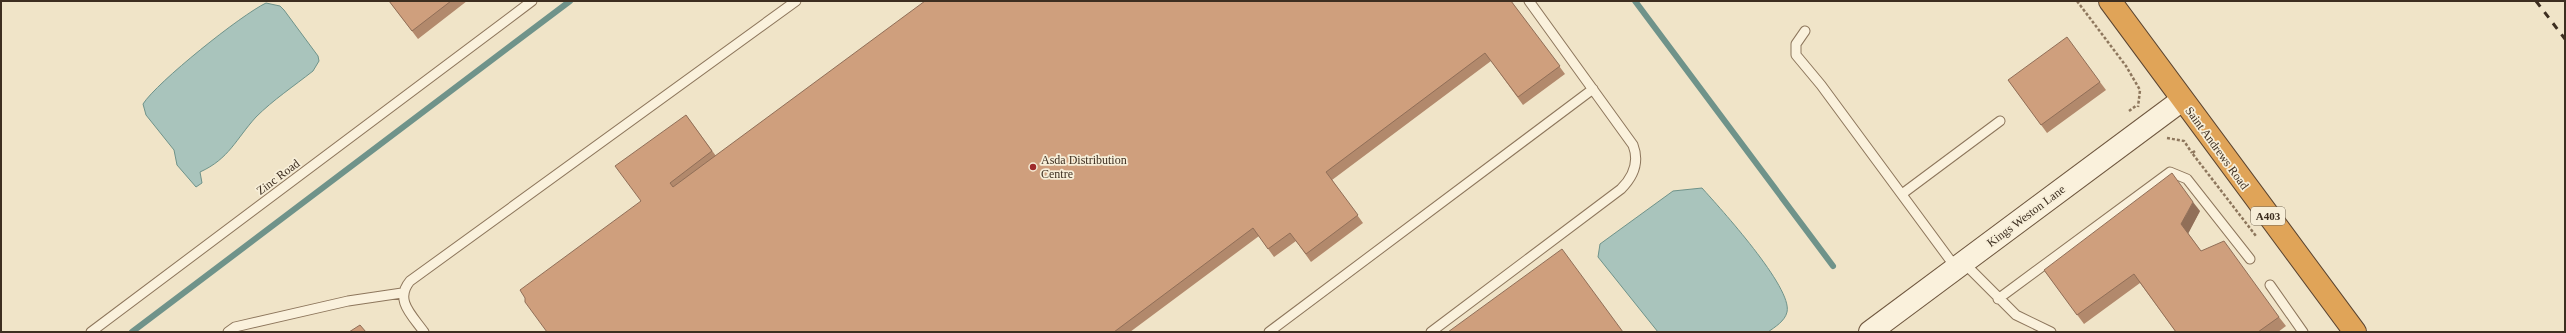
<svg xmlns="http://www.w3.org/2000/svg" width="2566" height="333" font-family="'Times New Roman',serif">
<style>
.water{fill:#a9c4bc;stroke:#6f938a}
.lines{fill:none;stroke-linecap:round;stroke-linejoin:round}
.stream{stroke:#6f938a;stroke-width:6}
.lane-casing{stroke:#8d765c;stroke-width:11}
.secondary-casing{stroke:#6f573f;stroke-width:24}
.highway-casing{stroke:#5b4430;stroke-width:24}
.path{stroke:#8d765c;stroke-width:2.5;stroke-dasharray:3 2;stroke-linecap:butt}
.lane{stroke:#faf1dc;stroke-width:9}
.secondary{stroke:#faf1dc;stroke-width:22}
.highway{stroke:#e0a458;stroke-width:22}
.rail{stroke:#3d2e20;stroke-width:3;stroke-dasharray:7 7;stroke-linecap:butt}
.wall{fill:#b2896c}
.shaded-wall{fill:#916f58}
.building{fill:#cf9f7d;stroke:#916f58}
.poi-dot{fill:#9e2a2b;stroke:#f7eed8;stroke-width:1.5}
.labels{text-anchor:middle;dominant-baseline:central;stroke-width:3.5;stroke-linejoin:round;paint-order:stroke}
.shield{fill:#f7eed8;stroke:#756857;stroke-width:1}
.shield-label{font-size:11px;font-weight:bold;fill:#3d2e20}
.street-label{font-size:12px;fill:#3d2e20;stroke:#f7eed8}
.poi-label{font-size:12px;fill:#3d2e20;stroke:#f7eed8;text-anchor:start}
</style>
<rect width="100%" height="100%" fill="#f0e4c8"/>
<path class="water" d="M266,3L280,6L284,10L318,56L319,61L313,71C294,86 273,100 256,117C236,139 229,159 200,172L202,183L196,187L177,165L174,150L146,115L143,104C157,82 241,15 266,3Z
M1702,188C1720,208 1793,288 1787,312C1785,321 1775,327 1768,332H1658L1598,257L1600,244L1673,191Z"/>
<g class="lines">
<path class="stream" d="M1635,1L1833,266
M132,332L570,1"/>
<g class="lane-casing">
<path id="lane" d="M1805,31L1796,44V55L1821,85L1956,268
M1902,194L2000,121
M1963,262L2016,315L2051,332
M2270,285L2303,332
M1998,299L2170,172L2187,179L2250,259
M91,332L532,1
M228,332L235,327L348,301L402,293
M424,332C412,315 394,300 410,281L796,1
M1269,332L1593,89
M1431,332L1621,189C1633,177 1640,163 1633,145L1529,1"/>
</g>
<g class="secondary-casing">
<path id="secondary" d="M1870,332L2182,100"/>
</g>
<g class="highway-casing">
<path id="highway" d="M2110,1L2355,332"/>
</g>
<path class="path" d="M2077,1L2126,66L2140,90L2138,107
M2129,111L2137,105
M2167,138L2184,141L2192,153
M2195,151L2192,153L2256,236"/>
<use href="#lane" class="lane"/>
<use href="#secondary" class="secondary"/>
<use href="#highway" class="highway"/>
<path class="rail" d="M2536,1L2565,39"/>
</g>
<path class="wall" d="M389,1H467L418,39Z
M1511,1L1565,74L1523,105L1491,61L1332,180L1363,223L1311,262L1296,241L1274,257L1259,236L1130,332H546L641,201L686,115L716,156Z
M2008,80L2100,82L2106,90L2047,133Z
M2200,211L2188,233L2201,251L2279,317L2286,326L2278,332H2176L2140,283L2084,324L2044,270Z"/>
<path class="shaded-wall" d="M2193,202L2200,211L2188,234L2181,224Z"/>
<path class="building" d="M389,1H451L412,31Z
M925,1H1511L1560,66L1518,97L1485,53L1326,172L1358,215L1306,254L1290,233L1268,249L1253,228L1114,332H547L525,302V298L520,290L641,201L615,166L686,115L712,151L670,183L673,187Z
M2067,37L2100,82L2041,125L2008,80Z
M2172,173L2193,202L2181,224L2201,251L2224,241L2279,317L2258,332H2176L2134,274L2077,315L2044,270Z
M1562,249L1623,332H1448Z
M360,325L366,332H349Z"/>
<circle class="poi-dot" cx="1033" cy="167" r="4"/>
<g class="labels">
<rect class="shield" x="2251" y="207" width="34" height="18" rx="3"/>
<g class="shield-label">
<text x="2268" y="216">A403</text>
</g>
<g class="street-label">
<text transform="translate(2217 148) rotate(54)">Saint Andrews Road</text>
<text transform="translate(278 177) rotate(-37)">Zinc Road</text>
<text transform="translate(2026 216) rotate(-37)">Kings Weston Lane</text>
</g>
<g class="poi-label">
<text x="1041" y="160">Asda Distribution<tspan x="1041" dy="14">Centre</tspan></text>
</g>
</g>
<rect width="2566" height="333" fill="none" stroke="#3d2e20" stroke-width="4"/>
</svg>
